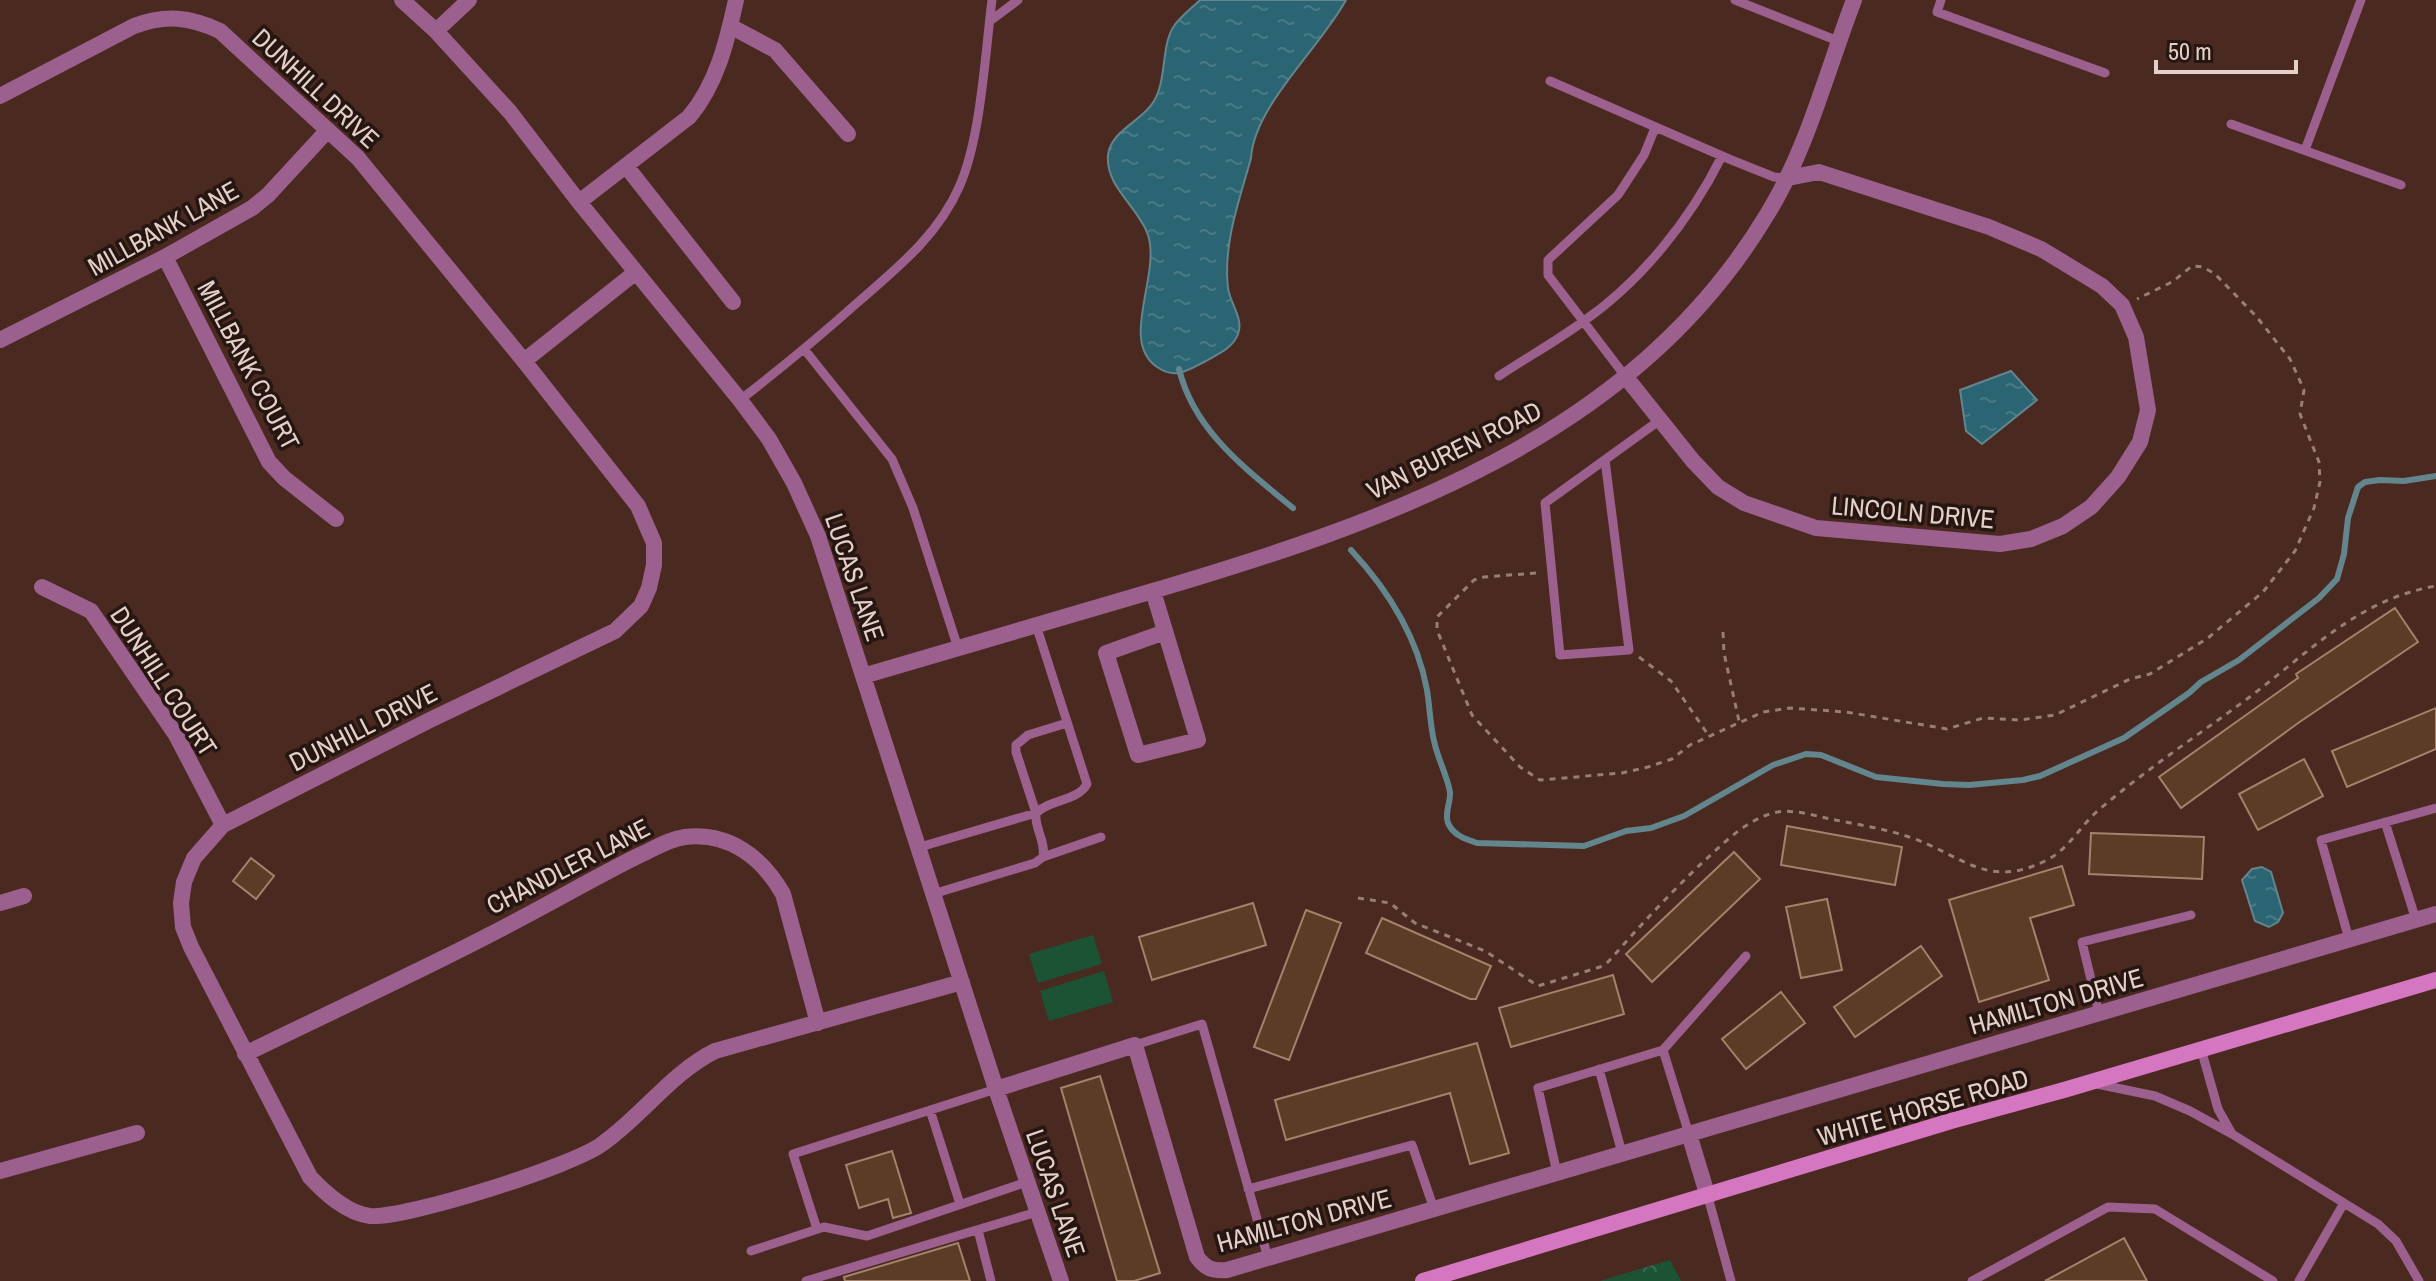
<svg xmlns="http://www.w3.org/2000/svg" width="2436" height="1281" font-family="'Archivo Narrow',sans-serif">
<style>
.forest{fill:url(#forest-crowns)}
.park{fill:#1c5335}
.water{fill:url(#water-ripples);stroke:#63858d;stroke-width:2}
.lines{fill:none;stroke-linecap:round;stroke-linejoin:round}
.stream{stroke:#63858d;stroke-width:6}
.building{fill:#5a3c27;stroke:#a4826b;stroke-width:2}
.path{stroke:#997e76;stroke-width:3;stroke-dasharray:6 6;stroke-linecap:butt}
.lane{stroke:#9b608d;stroke-width:9}
.street{stroke:#9b608d;stroke-width:16}
.secondary{stroke:#d576c0;stroke-width:16}
.labels{text-anchor:middle;dominant-baseline:central;stroke-width:7;stroke-linejoin:round;paint-order:stroke}
.street-label{font-size:26px;fill:#e5cfc9;stroke:#261612}
</style>
<defs>
<pattern id="forest-crowns" width="20" height="18" patternUnits="userSpaceOnUse" patternTransform="scale(2)"><rect width="20" height="18" fill="#1c5335"/><path d="M2 6a3 3 0 1 1 6 0M12 15a3 3 0 1 1 6 0" fill="none" stroke="#3d6b51"/></pattern>
<pattern id="water-ripples" width="26" height="14" patternUnits="userSpaceOnUse" patternTransform="scale(2)"><rect width="26" height="14" fill="#2b6573"/><path d="M2 4q2-2 4 0t4 0M15 11q2-2 4 0t4 0" fill="none" stroke="#4a7a86"/></pattern>
</defs>
<rect width="100%" height="100%" fill="#4a2920"/>
<path class="forest" d="M1670,1260L1681,1281H1600Z"/>
<path class="park" d="M1093,935L1102,964L1038,983L1029,954Z
M1104,971L1113,1002L1049,1021L1040,991Z"/>
<path class="water" d="M1200,0H1346C1320,48 1254,106 1251,158C1239,202 1223,243 1228,288C1230,303 1244,319 1238,334C1233,348 1218,354 1206,361C1188,370 1176,380 1157,367C1119,341 1161,275 1148,235C1139,207 1105,187 1108,155C1111,130 1143,121 1154,101C1167,79 1161,45 1174,26C1181,16 1192,8 1200,0Z
M2011,371L2037,400L1982,444L1966,431L1960,390Z
M2262,867L2271,872L2283,913L2278,922L2269,927L2255,921L2242,880L2252,869Z"/>
<g class="lines">
<path class="stream" d="M1179,369C1194,431 1246,469 1293,508
M1351,550C1388,590 1417,635 1427,690C1430,708 1430,727 1435,745C1439,761 1447,776 1450,792C1451,803 1444,812 1448,823C1453,835 1465,839 1477,843L1584,846L1626,831L1651,828L1684,816L1773,765L1806,754L1821,755L1876,777L1943,784L1969,785L2023,780L2040,776L2124,738L2189,693L2201,682L2239,660L2319,598L2337,579L2344,554L2348,518L2358,487L2365,482L2380,480L2404,481L2436,476"/>
</g>
<path class="building" d="M2395,608L2418,642L2301,721L2181,808L2159,777L2298,678L2296,674Z
M2436,708V749L2347,787L2332,751Z
M2304,759L2323,796L2258,830L2239,794Z
M1787,826L1902,847L1895,885L1781,865Z
M2091,833L2204,837L2202,879L2089,874Z
M1734,852L1760,879L1652,982L1626,954Z
M251,858L274,876L256,899L233,881Z
M2062,866L2074,905L2030,918L2049,980L1979,1002L1949,900Z
M1827,899L1842,970L1801,978L1786,907Z
M1253,903L1266,945L1152,980L1139,937Z
M1306,910L1341,923L1289,1060L1254,1047Z
M1382,918L1491,966L1476,999H1470L1366,953Z
M1921,946L1942,976L1855,1037L1834,1007Z
M1613,975L1624,1014L1511,1047L1499,1008Z
M1781,992L1805,1023L1746,1069L1722,1039Z
M1477,1043L1509,1153L1470,1164L1450,1093L1286,1140L1275,1100Z
M1100,1076L1160,1273L1134,1281H1117L1061,1088Z
M892,1151L911,1213L893,1218L888,1199L859,1208L846,1165Z
M2124,1238L2147,1281H2045Z
M958,1243L970,1281H845L844,1277Z"/>
<g class="lines">
<path class="path" d="M1536,573L1484,577L1474,580L1437,617V630L1472,715L1520,767L1540,780L1622,773L1648,767L1672,759L1690,745L1763,712L1790,708L1846,712L1947,729L1983,718L2020,720L2055,715L2130,679L2150,674L2208,638L2263,592L2295,551L2314,508L2320,482L2319,462L2300,414L2304,390L2290,359L2256,316L2215,274L2203,267L2192,266L2172,282L2137,299
M1723,632L1724,653L1739,721
M1639,657L1671,681L1709,736
M1358,898L1390,903L1415,923L1485,951L1538,986L1600,967L1608,962C1639,927 1670,893 1704,861C1723,844 1742,824 1767,815C1785,807 1808,814 1826,818C1853,824 1883,828 1909,837C1961,854 1986,890 2045,861C2070,849 2080,825 2101,808C2147,769 2198,735 2247,699C2307,654 2358,599 2436,586"/>
<path class="lane" d="M1735,0L1838,41
M1941,0L1937,12L2105,73
M990,21L1018,0
M1550,81L1729,159L1774,177L1787,178
M2231,124L2401,185
M2305,150L2361,0
M804,349L892,459L913,508L958,648
M1499,376C1526,358 1555,342 1581,323C1641,282 1690,220 1722,156
M1625,376L1548,275V260L1618,195L1644,155L1655,128
M740,400C780,369 819,337 857,303C896,269 939,235 960,185C981,136 985,55 992,0
M1605,460L1629,650L1560,655L1545,503L1660,420
M2385,822L2416,920
M920,847L1036,813L1016,752V745L1028,735L1067,723
M1043,857L1101,837
M933,894L1035,863L1043,857C1046,841 1034,828 1036,813C1050,799 1078,801 1087,784L1036,625
M2349,939L2321,840L2436,808
M2099,1013L2082,942L2191,915
M1135,1045L1202,1024L1268,1258
M2201,1049L2218,1109L2232,1134L2378,1224L2396,1241L2419,1281
M1663,1050L1689,1134
M1599,1069L1622,1153
M2097,1084L2155,1096L2190,1111L2232,1134
M930,1110L960,1204
M1557,1173L1538,1088L1663,1050L1746,956
M1248,1189L1412,1145L1434,1209
M1708,1197L1731,1281
M817,1229L793,1154L996,1089
M978,1230L991,1281
M751,1251L824,1227L867,1236L1027,1182
M806,1281L1037,1212
M1972,1281L2108,1207L2155,1209L2273,1281
M2299,1281L2344,1203"/>
<path class="street" d="M402,0L436,31L510,112L579,202L740,400L769,439L794,483L818,536L996,1089L1061,1281
M730,26L775,50L848,134
M436,31L469,0
M0,96L134,26C166,14 190,17 220,31L358,158L524,361L638,506L654,543V565L649,588L641,606L615,631L430,720L223,825L194,858L184,882L181,903L183,927L191,947L310,1177C325,1193 346,1213 370,1216C405,1219 573,1166 602,1144C642,1116 671,1073 715,1051L962,982
M626,166L733,302
M579,202L689,117C717,84 727,41 736,0
M165,257L269,462L284,478L336,519
M0,340L165,257L252,208L268,195L328,130
M524,361L636,272
M1625,376L1693,461L1718,487L1744,503L1816,528L2000,544L2031,539L2063,526L2091,507L2118,477L2140,442L2148,410L2136,337L2122,305L2102,286L2041,249L1989,227L1819,172L1788,178
M42,587L91,611L176,735L223,825
M1153,591L1198,740L1138,755L1106,653L1165,632
M863,676C957,648 1051,620 1146,593C1383,523 1633,439 1768,213C1807,150 1827,70 1854,0
M0,903L24,896
M245,1054C345,1005 447,959 544,906C576,889 607,871 640,855C655,848 669,839 685,837C729,832 762,857 783,894L818,1023
M996,1089L1135,1045L1197,1257C1206,1269 1212,1271 1227,1270L2436,914
M1689,1134L1708,1197
M0,1171L137,1133"/>
<path class="secondary" d="M1423,1281L1951,1121L2064,1090L2436,980"/>
</g>
<g class="labels">
<g class="street-label">
<text transform="translate(316 88) rotate(43)">DUNHILL DRIVE</text>
<text transform="translate(163 228) rotate(-29)">MILLBANK LANE</text>
<text transform="translate(249 365) rotate(62)">MILLBANK COURT</text>
<text transform="translate(1454 450) rotate(-26)">VAN BUREN ROAD</text>
<text transform="translate(1913 512) rotate(5)">LINCOLN DRIVE</text>
<text transform="translate(855 577) rotate(71)">LUCAS LANE</text>
<text transform="translate(164 681) rotate(57)">DUNHILL COURT</text>
<text transform="translate(363 727) rotate(-27)">DUNHILL DRIVE</text>
<text transform="translate(568 866) rotate(-27)">CHANDLER LANE</text>
<text transform="translate(2056 1001) rotate(-16)">HAMILTON DRIVE</text>
<text transform="translate(1923 1107) rotate(-16)">WHITE HORSE ROAD</text>
<text transform="translate(1056 1193) rotate(71)">LUCAS LANE</text>
<text transform="translate(1304 1220) rotate(-15)">HAMILTON DRIVE</text>
</g>
</g>
<path d="M2156 60v12h140v-12" fill="none" stroke="#e5cfc9" stroke-width="4"/>
<text x="2168" y="60" font-size="24" fill="#e5cfc9" stroke="#261612" stroke-width="6" paint-order="stroke">50 m</text>
</svg>
